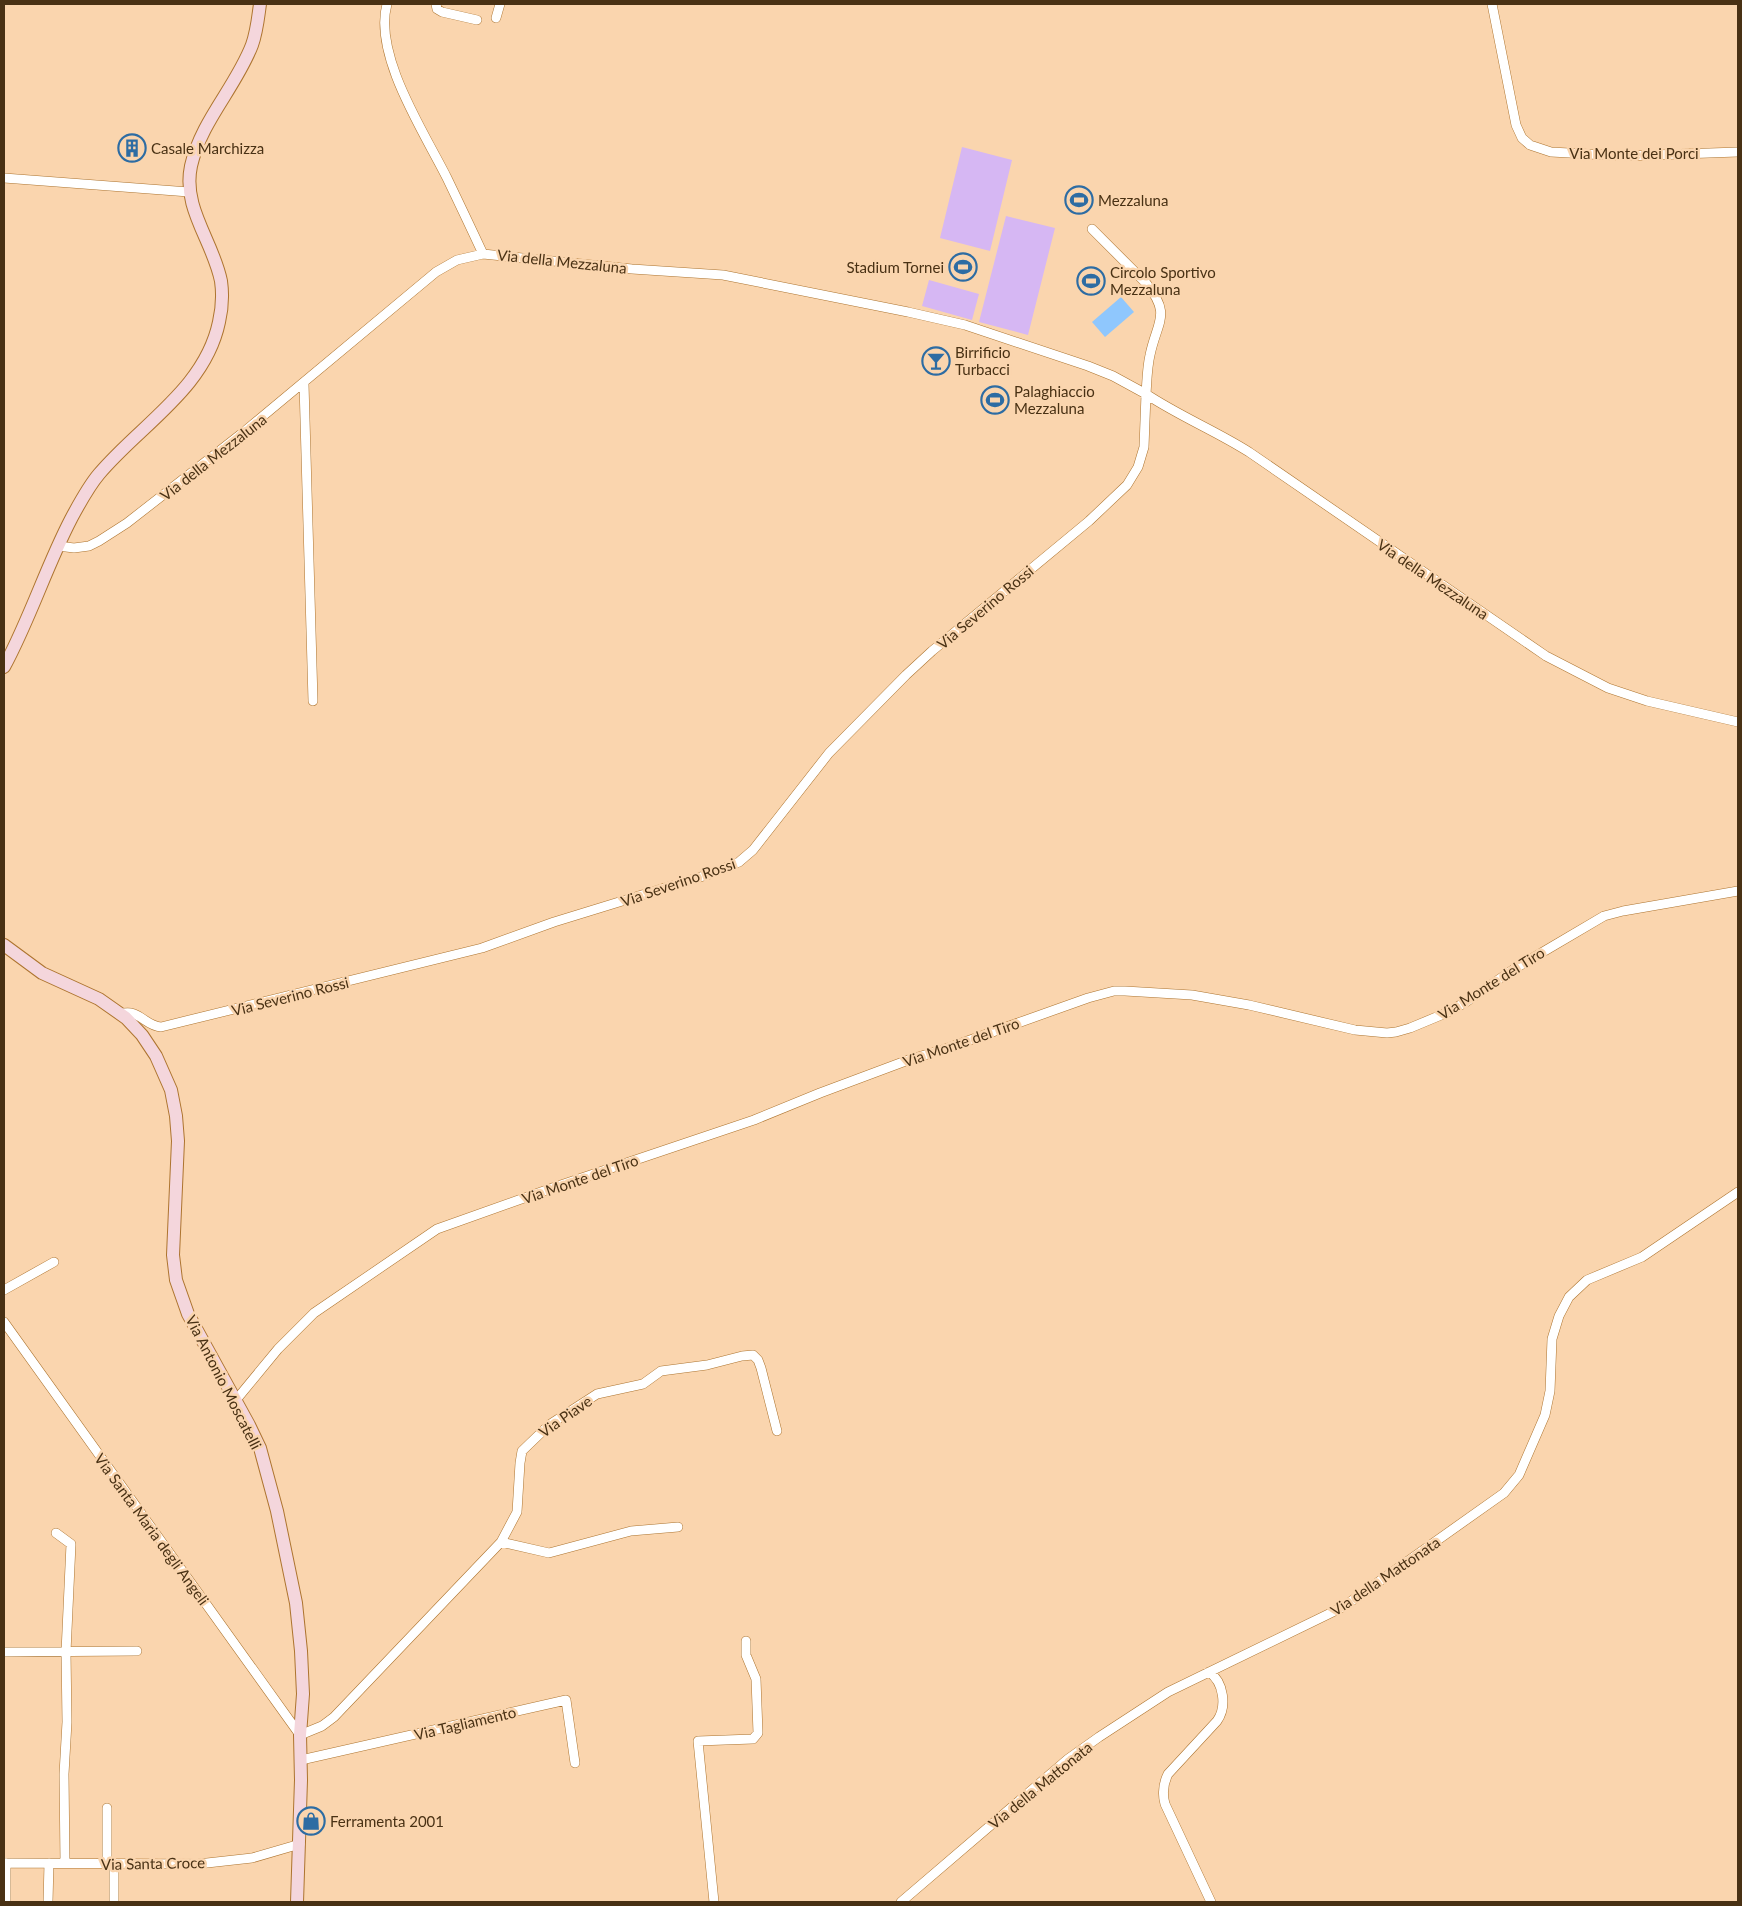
<svg xmlns="http://www.w3.org/2000/svg" width="1742" height="1906" font-family="Lato,sans-serif">
<style>
.green{fill:#d6b7f3}
.water{fill:#8fc7fd}
.lines{fill:none;stroke-linecap:round;stroke-linejoin:round}
.street-casing{stroke:#ad742f;stroke-width:10}
.secondary-casing{stroke:#ad742f;stroke-width:14}
.street{stroke:#fff;stroke-width:9}
.secondary{stroke:#f4d6dc;stroke-width:12}
.labels{text-anchor:middle;dominant-baseline:central;stroke-width:5;stroke-linejoin:round;paint-order:stroke}
.poi-label{font-size:15px;fill:#493114;stroke:#fad5ae;text-anchor:start}
.street-label{font-size:15px;fill:#493114;stroke:#fad5ae}
</style>
<rect width="100%" height="100%" fill="#fad5ae"/>
<path class="green" d="M962,147L1012,160L990,251L940,238Z
M1006,216L1055,228L1028,335L979,322Z
M929,280L979,294L972,320L922,306Z"/>
<path class="water" d="M1121,297L1134,312L1105,337L1092,322Z"/>
<g class="lines">
<g class="street-casing">
<path id="street" d="M387,4C373,55 424,132 447,178C459,203 471,228 483,254
M436,4L437,9L442,12L477,20
M1492,4L1516,125L1522,138L1530,145L1551,152L1624,156L1738,152
M496,18L500,4
M4,178L189,192
M304,384L313,701
M1146,394C1179,416 1216,431 1249,452L1546,656L1608,688L1647,701L1738,722
M58,546L74,548L89,546L99,541L127,523L245,431L436,272L457,260L483,254L632,269L723,275L908,312L965,325L1088,366L1113,376L1146,394C1147,381 1147,368 1150,355C1157,321 1172,315 1146,283L1092,229
M121,1014C138,1008 145,1026 161,1027L482,948L554,922L710,874L739,862L753,850L829,753L906,675L932,651L1089,521L1127,485L1138,467L1144,447L1146,394
M4,1290L54,1262
M4,1322L300,1735L322,1726L334,1717L501,1542L517,1512L520,1463L522,1451L549,1425L597,1394L643,1384L661,1371L707,1365L742,1356L753,1355L758,1360L761,1368L777,1431
M236,1400L278,1349L314,1313L437,1229L555,1187L754,1120L820,1093L911,1059L942,1050L1088,998L1114,991H1125L1192,995L1249,1005L1355,1030L1387,1033L1396,1032L1410,1028L1446,1013L1466,1002L1514,969L1604,916L1623,911L1738,891
M56,1533L71,1544L66,1652L67,1722L64,1774L65,1863
M501,1542L549,1553L631,1531L678,1527
M4,1652L137,1651
M1209,1672C1224,1682 1227,1707 1217,1721L1168,1774C1163,1784 1162,1793 1165,1804L1211,1902
M301,1760L566,1700L575,1763
M4,1863L198,1864L252,1858L300,1844
M107,1864V1808
M6,1902V1863
M48,1902L49,1863
M114,1902V1864
M714,1902L698,1741L753,1739L758,1733L756,1679L746,1655V1641
M901,1902L1068,1759L1099,1737L1168,1692L1343,1607L1504,1493L1519,1475L1545,1415L1550,1391L1552,1339L1559,1316L1569,1297L1587,1280L1642,1257L1738,1192"/>
</g>
<g class="secondary-casing">
<path id="secondary" d="M4,667C30,619 46,567 71,519C79,504 88,487 99,474C140,425 205,389 219,322C222,309 223,295 221,281C213,241 182,208 191,166C201,121 236,87 252,45C257,31 258,18 260,4
M4,945L42,973L99,999L126,1018L142,1035L156,1056L171,1090L176,1116L178,1141L173,1255L176,1280L188,1314L249,1425L260,1448L277,1511L296,1603L301,1651L303,1694L300,1735L301,1780L297,1902"/>
</g>
<use href="#street" class="street"/>
<use href="#secondary" class="secondary"/>
</g>
<defs>
<g id="building-ring" transform="scale(1.4375)"><circle r="9.5" fill="#fad5ae" stroke="#2d6ca3" stroke-width="1.5"/><path d="M-4-6H4V6H1V3H-1V6H-4ZM-2.5-4.3h1.7v1.8h-1.7ZM.8-4.3h1.7v1.8H.8ZM-2.5-1h1.7V.8h-1.7ZM.8-1h1.7V.8H.8Z" fill="#2d6ca3"/></g>
<g id="stadium-ring" transform="scale(1.4375)"><circle r="9.5" fill="#fad5ae" stroke="#2d6ca3" stroke-width="1.5"/><path d="M0-5a6.5 5 0 1 0 0 10a6.5 5 0 1 0 0-10ZM-3.5-1.8h7v3.6h-7Z" fill="#2d6ca3"/></g>
<g id="bar-ring" transform="scale(1.4375)"><circle r="9.5" fill="#fad5ae" stroke="#2d6ca3" stroke-width="1.5"/><path d="M-6-5H6L.8 .8V4.5H3.5V6h-7V4.5H-.8V.8Z" fill="#2d6ca3"/></g>
<g id="shop-ring" transform="scale(1.4375)"><circle r="9.5" fill="#fad5ae" stroke="#2d6ca3" stroke-width="1.5"/><path d="M-5-2.5h2.3a2.7 3.5 0 0 1 5.4 0H5L5.5 6h-11ZM-1.5-2.5h3a1.5 2.3 0 0 0-3 0Z" fill="#2d6ca3"/></g>
</defs>
<g fill-rule="evenodd">
<use href="#building-ring" x="132" y="148"/>
<use href="#stadium-ring" x="1079" y="200"/>
<use href="#stadium-ring" x="963" y="267"/>
<use href="#stadium-ring" x="1091" y="281"/>
<use href="#bar-ring" x="936" y="361"/>
<use href="#stadium-ring" x="995" y="400"/>
<use href="#shop-ring" x="311" y="1821"/>
</g>
<g class="labels">
<g class="poi-label">
<text x="151" y="148">Casale Marchizza</text>
<text x="1098" y="200">Mezzaluna</text>
<text x="944" y="267" text-anchor="end">Stadium Tornei</text>
<text x="1110" y="272">Circolo Sportivo<tspan x="1110" dy="17">Mezzaluna</tspan></text>
<text x="955" y="352">Birrificio<tspan x="955" dy="17">Turbacci</tspan></text>
<text x="1014" y="391">Palaghiaccio<tspan x="1014" dy="17">Mezzaluna</tspan></text>
<text x="330" y="1821">Ferramenta 2001</text>
</g>
<g class="street-label">
<text x="1634" y="153">Via Monte dei Porci</text>
<text transform="translate(562 261) rotate(6)">Via della Mezzaluna</text>
<text transform="translate(213 457) rotate(-38)">Via della Mezzaluna</text>
<text transform="translate(1433 579) rotate(34)">Via della Mezzaluna</text>
<text transform="translate(985 607) rotate(-40)">Via Severino Rossi</text>
<text transform="translate(678 882) rotate(-19)">Via Severino Rossi</text>
<text transform="translate(1491 983) rotate(-32)">Via Monte del Tiro</text>
<text transform="translate(290 996) rotate(-14)">Via Severino Rossi</text>
<text transform="translate(961 1042) rotate(-19)">Via Monte del Tiro</text>
<text transform="translate(580 1179) rotate(-19)">Via Monte del Tiro</text>
<text transform="translate(224 1382) rotate(63)">Via Antonio Moscatelli</text>
<text transform="translate(565 1416) rotate(-35)">Via Piave</text>
<text transform="translate(152 1529) rotate(54)">Via Santa Maria degli Angeli</text>
<text transform="translate(1385 1576) rotate(-34)">Via della Mattonata</text>
<text transform="translate(465 1723) rotate(-13)">Via Tagliamento</text>
<text transform="translate(1040 1785) rotate(-39)">Via della Mattonata</text>
<text transform="translate(153 1863) rotate(-1)">Via Santa Croce</text>
</g>
</g>
<rect width="1742" height="1906" fill="none" stroke="#493114" stroke-width="10"/>
</svg>
